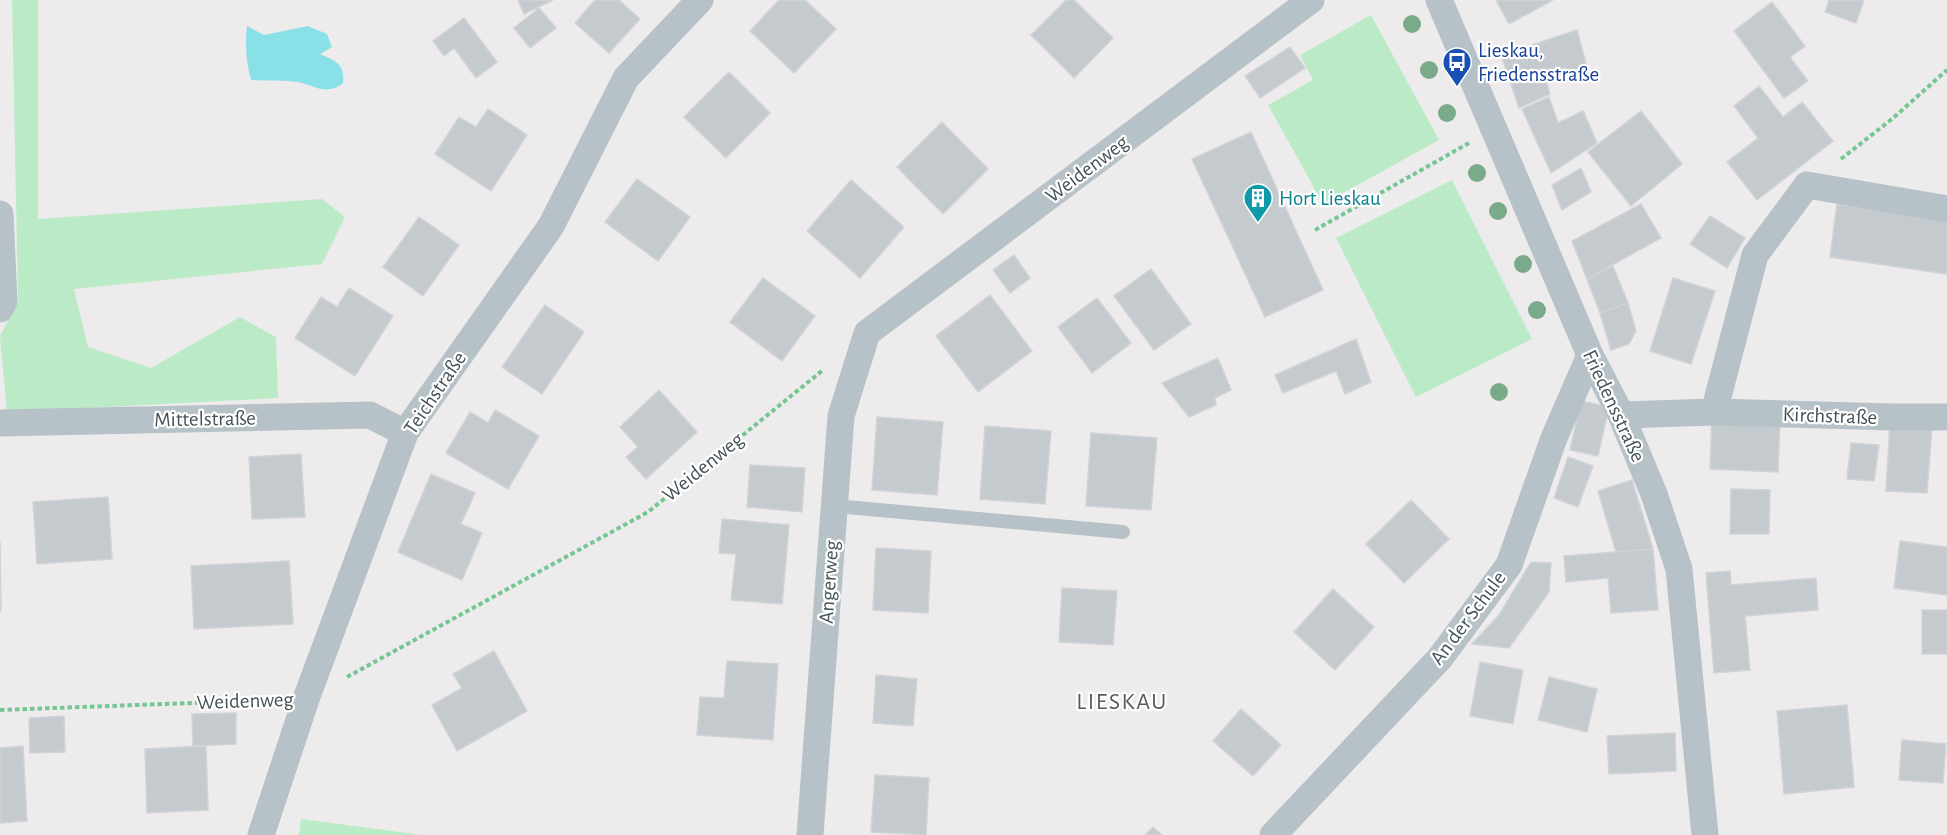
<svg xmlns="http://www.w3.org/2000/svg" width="1947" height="835" font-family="'Alegreya Sans',sans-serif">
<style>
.green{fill:#baebc6}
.water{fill:#89e1e7}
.building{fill:#c5cace;stroke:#d0d3d7;stroke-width:1.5}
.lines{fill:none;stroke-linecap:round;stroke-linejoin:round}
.path{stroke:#74c793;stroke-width:4;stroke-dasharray:4.5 3;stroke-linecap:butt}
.service{stroke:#b7c2c8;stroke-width:14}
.minor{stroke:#b7c2c8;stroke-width:27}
.tree{fill:#79aa8a}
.labels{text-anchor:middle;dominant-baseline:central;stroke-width:4.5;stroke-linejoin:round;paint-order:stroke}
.transit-label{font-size:21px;fill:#164399;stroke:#fff;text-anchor:start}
.street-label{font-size:21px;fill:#455258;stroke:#fff}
.culture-label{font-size:21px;fill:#0d838f;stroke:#fff;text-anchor:start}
.quarter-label{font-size:24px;letter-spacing:1.5px;fill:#595d60;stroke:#fff}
</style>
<rect width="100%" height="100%" fill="#eeebec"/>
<path class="green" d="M12,0H38V219L322,199L345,217L322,264L74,289L88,347L151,368L240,317L276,337L278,398L7,412L0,336L18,299Z
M1371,15L1439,140L1323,204L1268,105L1313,80L1300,55Z
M1452,180L1532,339L1416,397L1336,238Z
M301,819L422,835H299Z"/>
<path class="water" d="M247,26L264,35L308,26L327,34L332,47L320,54C335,61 345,63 343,83C326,96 316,86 298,82C283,80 266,81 251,80C246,62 245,44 247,26Z"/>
<path class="building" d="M518,0H553L524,14Z
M595,0H619L640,19L609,53L575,23Z
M779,0H805L836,29L794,73L750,31Z
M1066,0H1074L1113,38L1074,78L1031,35Z
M1496,0H1553L1509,24Z
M1829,0H1864L1856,23L1825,12Z
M1772,2L1805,46L1790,57L1808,81L1784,98L1734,31Z
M539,8L556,28L530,48L514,28Z
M464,18L497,62L476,78L454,48L444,56L433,41Z
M1577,30L1587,67L1546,80L1550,94L1519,108L1501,55Z
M1290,47L1305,68L1260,98L1245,76Z
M729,72L770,113L726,158L684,117Z
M1759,86L1783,117L1802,102L1833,141L1757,200L1727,162L1758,138L1734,106Z
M1549,97L1558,123L1583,111L1597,143L1551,173L1522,109Z
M488,109L527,135L491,191L435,154L459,117L476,127Z
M1641,111L1682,164L1631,206L1588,152Z
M942,122L988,169L943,214L897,167Z
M1251,132L1323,290L1265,317L1192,159Z
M1581,168L1591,192L1562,210L1552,185Z
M637,179L690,217L658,261L605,222Z
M851,180L904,227L860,278L807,231Z
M1641,204L1661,238L1587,279L1572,241Z
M1837,204L1947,220V274L1830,257Z
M1710,216L1745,238L1727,268L1690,244Z
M419,217L459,245L423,296L383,267Z
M1014,255L1030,278L1010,293L993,270Z
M1613,266L1628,303L1600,313L1587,279Z
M1151,269L1191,324L1154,350L1114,296Z
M763,278L815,316L782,361L730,322Z
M1673,278L1715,291L1691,364L1650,351Z
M349,288L393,316L355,376L295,338L321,297L337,307Z
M990,295L1032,351L978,392L936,336Z
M1097,298L1131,343L1092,373L1058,327Z
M1628,303L1636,331L1629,344L1611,350L1600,313Z
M545,305L584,332L542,394L502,367Z
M1356,339L1371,382L1345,394L1336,371L1283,393L1275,375Z
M1218,358L1231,390L1215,398L1216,405L1189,417L1162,383Z
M659,390L697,432L646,479L626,457L638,447L620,427Z
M1581,401L1609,407L1598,456L1570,450Z
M495,410L539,436L508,489L446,453L470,412L488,423Z
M877,417L943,422L937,495L872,490Z
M1712,417L1780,420L1778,472L1710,469Z
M1890,423L1932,426L1927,493L1886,491Z
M985,426L1051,431L1045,504L980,499Z
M1091,433L1157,438L1151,510L1086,506Z
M1851,443L1879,445L1874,481L1847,479Z
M301,454L305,517L252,519L249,457Z
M1568,457L1593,466L1578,507L1554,498Z
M750,465L805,468L802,512L747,507Z
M431,474L475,493L461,524L482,533L462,580L398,552Z
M1632,480L1653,549L1616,552L1598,491Z
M1731,489L1770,490L1769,534H1730Z
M108,497L112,559L37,564L33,502Z
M1411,500L1449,539L1404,583L1366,544Z
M722,519L789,525L782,604L731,600L736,554L719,553Z
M1900,541L1947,547V595L1894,588Z
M0,542L1,611H0Z
M876,548L931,551L928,613L873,610Z
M1653,549L1658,610L1611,613L1608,578L1566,582L1564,556Z
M289,561L293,624L194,629L191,566Z
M1531,562L1551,563L1549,592L1509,648L1472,644L1499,615Z
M1730,571L1731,585L1816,578L1818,610L1745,616L1750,670L1714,673L1706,573Z
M1062,588L1117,591L1113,645L1059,642Z
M1333,589L1374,627L1335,670L1294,632Z
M1922,610H1947V654H1922Z
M494,651L527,711L457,751L432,705L462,688L453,674Z
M727,661L778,664L773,740L697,735L700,697L724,698Z
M1480,662L1523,670L1513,724L1470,716Z
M876,675L917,679L913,726L873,723Z
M1549,677L1597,689L1587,732L1538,720Z
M1847,705L1854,787L1784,794L1777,711Z
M1241,709L1281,745L1253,776L1213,741Z
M236,713V744L193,746L192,714Z
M64,716L65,752L30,753L29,718Z
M1675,733L1676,771L1609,774L1607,736Z
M1902,740L1946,744L1943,783L1899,780Z
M23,746L27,821L0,823V748Z
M206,746L208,810L147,813L145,749Z
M875,775L929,778L926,835L871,832Z
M1153,827L1162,835H1145Z"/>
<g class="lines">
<path class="path" d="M1841,159L1892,119L1947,70
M1315,230L1469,143
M347,677L648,512L823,370
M0,710L273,700"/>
<path class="service" d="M835,506L1123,532"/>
<path class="minor" d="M1439,0L1590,355L1621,415L1654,494L1679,569L1705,835
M0,214L4,301L0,309
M1714,412L1755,255L1807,185L1947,209
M1621,415L1714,412L1891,417H1947
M0,423L370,415L405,433
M261,835L306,699L405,433L551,226L626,78L700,0
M810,835L841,416L867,333L1311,0
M1273,835L1440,658L1509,565L1554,438L1590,355"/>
</g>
<g class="tree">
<circle cx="1412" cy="24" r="9"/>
<circle cx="1429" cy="70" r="9"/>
<circle cx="1447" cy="113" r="9"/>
<circle cx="1477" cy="173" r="9"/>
<circle cx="1498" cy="211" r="9"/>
<circle cx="1523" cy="264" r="9"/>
<circle cx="1537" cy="310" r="9"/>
<circle cx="1499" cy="392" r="9"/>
</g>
<defs>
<g id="bus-pin" transform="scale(1.5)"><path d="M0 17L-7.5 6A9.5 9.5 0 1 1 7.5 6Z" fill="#1a4fb4" stroke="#fff"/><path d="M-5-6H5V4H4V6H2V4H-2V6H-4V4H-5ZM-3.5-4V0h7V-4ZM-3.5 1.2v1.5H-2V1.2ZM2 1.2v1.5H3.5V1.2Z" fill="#fff"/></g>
<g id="building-pin" transform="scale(1.5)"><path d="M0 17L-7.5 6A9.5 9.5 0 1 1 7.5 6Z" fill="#0f9aa8" stroke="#fff"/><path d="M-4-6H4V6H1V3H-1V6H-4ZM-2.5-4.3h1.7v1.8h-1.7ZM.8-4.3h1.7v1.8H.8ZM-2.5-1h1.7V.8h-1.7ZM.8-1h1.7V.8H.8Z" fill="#fff"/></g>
</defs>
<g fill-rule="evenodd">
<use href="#bus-pin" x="1457" y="62"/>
<use href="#building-pin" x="1258" y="198"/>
</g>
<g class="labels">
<g class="transit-label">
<text x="1478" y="50">Lieskau,<tspan x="1478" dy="24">Friedensstraße</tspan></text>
</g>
<g class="street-label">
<text transform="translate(1087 169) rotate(-37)">Weidenweg</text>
<text transform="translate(435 393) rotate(-56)">Teichstraße</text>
<text transform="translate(1614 406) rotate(65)">Friedensstraße</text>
<text transform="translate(1830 416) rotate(2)">Kirchstraße</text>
<text transform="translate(205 419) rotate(-1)">Mittelstraße</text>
<text transform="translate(703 467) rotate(-39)">Weidenweg</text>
<text transform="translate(829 582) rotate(-86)">Angerweg</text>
<text transform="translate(1468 618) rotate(-53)">An der Schule</text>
<text transform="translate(245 701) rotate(-2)">Weidenweg</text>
</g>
<g class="culture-label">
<text x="1279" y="198">Hort Lieskau</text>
</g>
<g class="quarter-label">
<text x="1122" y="702">LIESKAU</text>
</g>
</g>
</svg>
